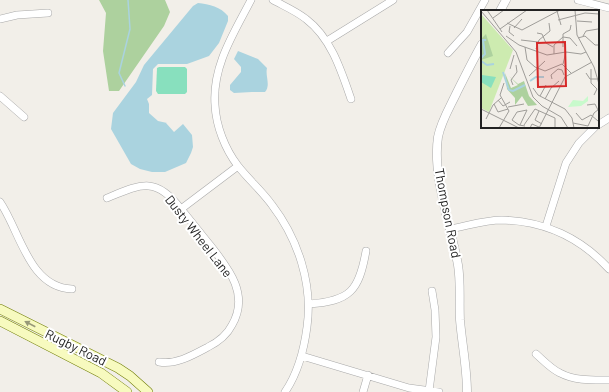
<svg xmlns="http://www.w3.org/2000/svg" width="609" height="392" font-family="Barlow,sans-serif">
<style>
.forest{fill:#add19e}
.pitch{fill:#88e0be}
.water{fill:#aad3df}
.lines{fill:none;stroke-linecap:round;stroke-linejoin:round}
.stream{stroke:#aad3df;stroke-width:1.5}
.minor-casing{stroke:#a9a9a9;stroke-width:8}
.tertiary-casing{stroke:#a9a9a9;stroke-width:9}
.secondary-casing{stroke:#707d05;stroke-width:10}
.minor{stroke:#fff;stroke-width:7}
.tertiary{stroke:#fff;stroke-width:8}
.secondary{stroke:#f7fabf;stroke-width:9}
.oneway{fill:#979978}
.labels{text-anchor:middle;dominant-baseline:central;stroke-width:4;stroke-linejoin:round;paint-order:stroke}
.street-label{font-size:13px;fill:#222;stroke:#fff}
.inset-river{fill:none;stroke:#aad3df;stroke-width:2}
.inset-road{fill:none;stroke:#9f9d99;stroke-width:1}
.view{fill:#d62828;fill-opacity:0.15;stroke:#d62828;stroke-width:2}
.inset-edge{fill:none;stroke:#222;stroke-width:2}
</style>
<rect width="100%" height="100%" fill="#f2efe9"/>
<path class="forest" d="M99,0H165L170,12L164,26L119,91H109L103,51L106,13Z"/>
<path class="pitch" d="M159,67H185L187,69V92L185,94H158L156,91L157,68Z"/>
<path class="water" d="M198,3C209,4 221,7 228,16V21L219,43L209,56L187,64H158L153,69L152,95L147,99L149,104V113L158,121L167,123H166L174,132L183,124L192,135L193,147L191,153L186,163L165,172H152L140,169L131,164L111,129L113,113L136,82L144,65L193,6Z
M238,51L258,59L267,68C265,76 271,85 265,92H252L234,93L230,90V85L241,72V67L234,59Z"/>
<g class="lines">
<path class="stream" d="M125,86L119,73L130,29L128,0"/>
<g class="minor-casing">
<path id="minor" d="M251,0C234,33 212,66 215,105C216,126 225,149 238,166C249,180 262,191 272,205C298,239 313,284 307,327C304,350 298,373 285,392
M273,0C284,6 296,11 306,19C331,38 341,70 351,99
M578,0L609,8
M0,19L17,15L48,13
M327,41L393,0
M448,53L467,32L485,0
M0,96L24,117
M598,125L609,118
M107,198C141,184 156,176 181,209C191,221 200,233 210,245C228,268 250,294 232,325C227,335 218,342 208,347C193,355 176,365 159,362
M0,202C20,231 29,288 72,289
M181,209L238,166
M546,226L566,163L579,143L595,127
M450,229C467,226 485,220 502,220C544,221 581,238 609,269
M309,304C350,301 359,291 366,251
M536,354C543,360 551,369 560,373C575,381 593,380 609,380
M302,356L409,388L439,392
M429,391L436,337L435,310L432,291
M363,392L368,375"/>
</g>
<g class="tertiary-casing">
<path id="tertiary" d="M500,11L506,0
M467,392C467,368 462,344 460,320C459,302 461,283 458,265C451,226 432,176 438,137C441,121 450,107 457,92C465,76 473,60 482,44"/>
</g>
<g class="secondary-casing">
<path id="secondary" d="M0,309L118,368L130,376L148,392
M0,321L101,373L127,392"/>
</g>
<use href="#minor" class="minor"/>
<use href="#tertiary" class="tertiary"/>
<use href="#secondary" class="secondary"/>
</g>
<defs><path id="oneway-solid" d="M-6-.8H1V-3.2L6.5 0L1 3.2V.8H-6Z"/></defs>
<use class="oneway" href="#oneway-solid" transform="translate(30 324) rotate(-153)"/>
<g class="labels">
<g class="street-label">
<text transform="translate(448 213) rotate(79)">Thompson Road</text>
<text transform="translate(199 236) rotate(52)">Dusty Wheel Lane</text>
<text transform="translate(76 347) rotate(26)">Rugby Road</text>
</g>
</g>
<g transform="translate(481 10)">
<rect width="118" height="118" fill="#f2efe9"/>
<path d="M0,4L32,40L8,102L0,98Z" fill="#cdebb0"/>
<path d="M5,24L12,46L0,50V29ZM24,63L30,78L37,75L28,66L37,74L43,71L48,86L56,95L47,96L41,86L34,95V88L26,79Z" fill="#add19e"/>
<path d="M107,86V91L100,96L87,97L92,90L102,91Z" fill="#c8facc"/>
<path d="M1,65L15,67L10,78L0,72Z" fill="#88e0be"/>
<path class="inset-river" d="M0,48L4,44L2,30H5M0,51L6,55L13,54M22,62L28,80L32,81L44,75M49,71L55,67H63"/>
<path class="inset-road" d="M6,0L21,22M94,0L96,25L113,57L118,74M0,1L35,42L52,87L61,96L80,107L87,118M76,1L80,15M12,8L23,0M77,10L104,3L118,4M96,11L111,12M26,13L41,20L79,0M29,16L28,22L33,26M33,18L41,9M19,19L46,0M56,23L61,24L65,33L72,37M25,26L38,35L66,45L85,42L100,44L105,42M102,26L105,21L117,19M97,28L104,26L114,35H118M40,30L57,32M44,37L46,50L54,57L64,61L81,54L90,63M82,37V24L89,20L90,15M55,39L58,30L69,21L68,13M73,44V35L82,27L89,28L96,36M82,54L85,42M29,59L33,45M110,59V73L116,79L113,85M105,63L109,69H117M48,66L64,51M71,69L70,65L77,59L81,60L83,65M32,75L30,70L36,62L35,55M52,78L57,85L84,99L91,108L93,118M59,86L65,75M64,89L70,78L78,71M17,90L22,96L29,92M13,94L17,102L27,99M106,95L114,94L118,102M27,97L43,94M0,99L38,118M58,101L54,110L61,114M95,103L101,110L110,105L117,111M5,109L12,95L20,88M92,113L107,116L113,103L118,99M39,115L46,100L36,102L31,110L38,115L44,116M43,115L54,99L74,108V118M18,118L28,101L19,85L23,73M49,118L51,114L58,117M58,118L84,67L111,52"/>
<path class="view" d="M84,32L85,76L57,77L56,33Z"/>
<rect width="118" height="118" class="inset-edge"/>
</g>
</svg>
